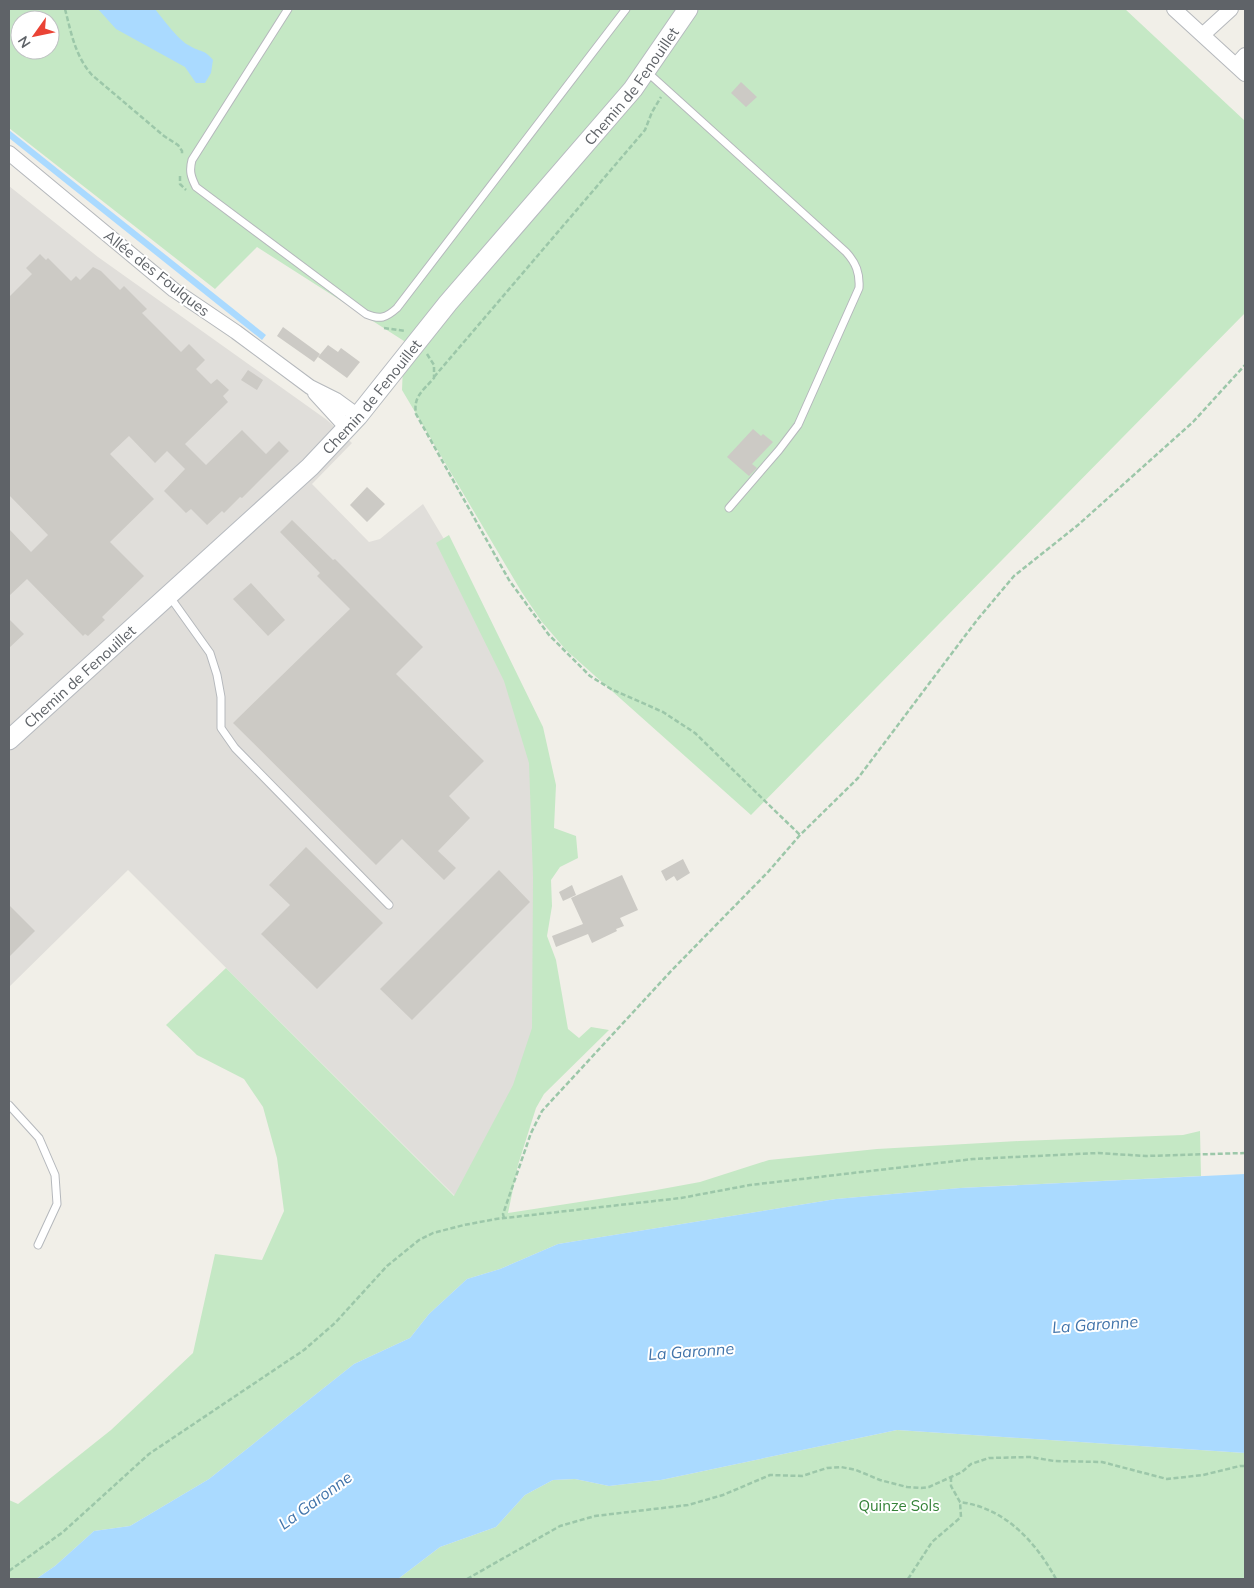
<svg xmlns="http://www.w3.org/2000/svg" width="1254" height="1588" font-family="Mulish,sans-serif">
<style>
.industrial{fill:#e0deda}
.green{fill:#c5e8c5;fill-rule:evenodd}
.water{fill:#aadaff}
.building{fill:#cccac5}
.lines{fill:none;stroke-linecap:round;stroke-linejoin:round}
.lane-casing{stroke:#b5b8bc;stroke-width:9}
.street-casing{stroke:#b5b8bc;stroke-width:16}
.secondary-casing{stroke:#b6babf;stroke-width:21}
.path{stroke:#9cc7a9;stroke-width:2.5;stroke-dasharray:5 2.5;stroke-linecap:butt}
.lane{stroke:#fff;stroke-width:7}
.street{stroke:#fff;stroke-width:14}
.secondary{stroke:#fff;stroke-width:19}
.labels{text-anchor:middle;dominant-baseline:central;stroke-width:4;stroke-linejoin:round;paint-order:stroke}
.street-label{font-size:15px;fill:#5f6368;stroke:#fff}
.park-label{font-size:15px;fill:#348238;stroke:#fff}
.water-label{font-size:16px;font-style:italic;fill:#4174aa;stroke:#fff}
</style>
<rect width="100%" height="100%" fill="#f1efe8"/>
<path class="industrial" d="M9,186L98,257L327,420L352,443L312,484L369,542L380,539L423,504L463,571L545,752L542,1084L476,1217L128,870L9,987Z"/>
<path class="green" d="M9,9H1125L1245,121V313L751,815L566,650L542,622L521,591L402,390L404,341L257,247L215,289L9,128ZM20,20H50V50H20Z
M449,535L543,727L556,785L554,828L576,836L578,858L560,867L551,880L552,906L547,936L556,960L568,1029L579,1038L591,1027L609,1030L544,1094L536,1108L518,1165L508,1213L651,1191L700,1182L769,1160L877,1149L1019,1141L1183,1135L1200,1131L1201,1176L960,1188L836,1199L558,1244L500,1269L467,1279L429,1314L410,1338L354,1364L209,1479L130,1526L94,1531L55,1566L36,1579H9V1500L18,1504L111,1430L193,1353L215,1254L262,1260L284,1211L277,1158L263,1107L244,1079L197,1055L166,1025L226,968L454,1196L513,1085L532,1028L533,877L529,763L504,681L436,543Z
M897,1430L1245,1453V1579H398L440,1547L496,1527L525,1495L553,1480L575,1479L609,1486L661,1480Z"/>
<path class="water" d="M98,9H155C163,19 179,41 190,46C202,53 204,49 213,60L211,73L205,83H196L185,67L116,29Z
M9,130L241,315L266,335L262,340L9,138Z
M1245,1174V1453L897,1430L661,1480L609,1486L575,1479L553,1480L525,1495L496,1527L440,1547L398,1579H36L55,1566L94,1531L130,1526L209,1479L354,1364L410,1338L429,1314L467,1279L500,1269L558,1244L836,1199L960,1188Z"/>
<path class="building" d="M741,82L757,97L746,107L731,93Z
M40,254L46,260L48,258L71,281L76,276L80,280L93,267L101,271L120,290L124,286L147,309L142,313L181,352L189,344L205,360L196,369L211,384L217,379L229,390L223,396L228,402L185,444L206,465L242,430L266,454L279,441L289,451L242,498L240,497L224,513L222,511L207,525L191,509L186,513L164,491L185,469L167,451L155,463L129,436L110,454L154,499L110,542L144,576L102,617L105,620L88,636L85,634L83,636L27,579L9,596V529L31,552L48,535L9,495V297L32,274L26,268Z
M283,327L320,354L314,362L277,336Z
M328,345L338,352L341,348L360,362L347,378L318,357Z
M248,370L263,380L257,390L241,380Z
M753,429L761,436L763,434L773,442L752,464L757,468L749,476L727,457Z
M367,487L385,504L367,522L350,505Z
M292,520L333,560L335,559L423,647L396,674L484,761L449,796L470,818L438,851L456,868L444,880L402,839L376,865L233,723L350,609L317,576L320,573L280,532Z
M251,583L285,620L268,636L233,599Z
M9,619L24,634L9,648Z
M306,847L383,923L317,989L261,934L290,905L269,885Z
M683,859L690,873L677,881L674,876L666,881L661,871Z
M499,870L530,902L412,1020L380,989Z
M622,875L638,910L620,918L624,926L616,929L617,931L592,943L588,934L556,947L552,936L583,924L571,898Z
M572,885L576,895L563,901L559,892Z
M9,905L35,931L9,957Z"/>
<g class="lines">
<g class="lane-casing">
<path id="lane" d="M288,9L192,160C189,171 191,177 196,187L366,314C380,320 386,318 397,308L626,9
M646,71L846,252C856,263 860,273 859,288L798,425L779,450L729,508
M170,597L210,653L217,675L221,697V728L235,748L389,905
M9,1105L39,1138L55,1175L57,1204L38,1245"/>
</g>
<g class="street-casing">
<path id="street" d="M1174,9L1245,74
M1204,36L1208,30L1231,9
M1236,65L1245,55
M9,153L174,290L236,332L310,387L336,400L358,416
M315,393L347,428"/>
</g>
<g class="secondary-casing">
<g id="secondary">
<path id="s1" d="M9,740L310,467L358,416L448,303L633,89L688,9"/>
</g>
</g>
<path class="path" d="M65,9C71,32 75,56 92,75L164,136L178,145L182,151V155
M180,176V184L186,190
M384,328L406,331
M427,354L434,365V378C423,391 413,396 416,414L509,580L549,635L590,676L611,689L663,712L695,733L800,835
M434,377L645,130L652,112L661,97
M504,1218L503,1214L531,1133L542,1111L672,970L768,872L800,835L858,778L977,620L1014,576L1078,525L1193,422L1245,365
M951,1477V1486L960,1502C1005,1508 1035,1541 1056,1579
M9,1571L63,1532L149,1454L304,1350L335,1323L387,1266L419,1240L433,1233L464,1225L496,1219L681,1198L750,1185L973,1159L1098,1153L1146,1156L1245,1153
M467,1579L560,1526L595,1516L688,1505L723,1495L770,1475L802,1476L827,1468L841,1467L856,1470L880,1480L907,1487L921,1488L929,1487L962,1472L971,1464L989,1458L1030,1457L1054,1461L1102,1462L1167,1479L1203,1475L1240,1466H1245
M908,1579L932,1542L961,1517L960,1502"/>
<use href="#lane" class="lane"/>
<use href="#street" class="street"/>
<use href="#secondary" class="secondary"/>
</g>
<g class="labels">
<g class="street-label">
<text stroke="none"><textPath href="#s1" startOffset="905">Chemin de Fenouillet</textPath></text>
<text transform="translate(157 273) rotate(38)">Allée des Foulques</text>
<text stroke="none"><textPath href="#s1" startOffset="500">Chemin de Fenouillet</textPath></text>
<text stroke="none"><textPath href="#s1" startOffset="95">Chemin de Fenouillet</textPath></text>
</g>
<g class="park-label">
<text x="899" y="1505">Quinze Sols</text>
</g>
<g class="water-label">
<text transform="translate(1095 1324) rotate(-4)">La Garonne</text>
<text transform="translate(691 1351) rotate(-4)">La Garonne</text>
<text transform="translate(315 1500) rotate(-36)">La Garonne</text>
</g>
</g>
<rect width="1254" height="1588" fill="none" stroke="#5f6368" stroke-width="20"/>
<g transform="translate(35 35) rotate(237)"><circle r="24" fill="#ffffff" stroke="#bfc1c3"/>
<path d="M0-4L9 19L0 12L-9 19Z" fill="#ea4335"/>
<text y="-8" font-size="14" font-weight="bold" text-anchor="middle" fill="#5f6368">N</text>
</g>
</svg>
